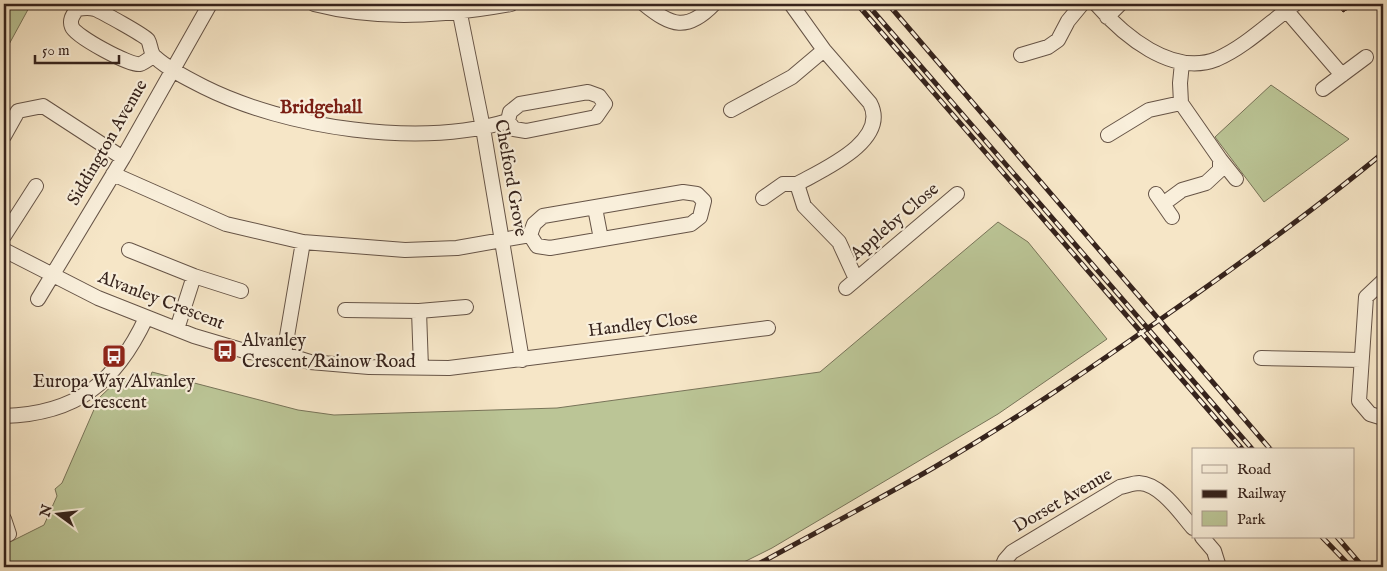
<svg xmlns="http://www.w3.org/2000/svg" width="1387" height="571" font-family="'IM FELL English',serif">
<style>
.green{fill:#bbc596;stroke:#787459}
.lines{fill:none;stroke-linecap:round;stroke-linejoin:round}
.minor-casing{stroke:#665447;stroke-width:16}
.minor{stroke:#f9efdb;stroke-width:14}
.rail-casing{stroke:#36231c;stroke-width:5}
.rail{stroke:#f9efdb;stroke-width:3;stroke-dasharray:9;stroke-linecap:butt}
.wall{fill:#c89278;stroke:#36231c}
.shaded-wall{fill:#a37762;stroke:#36231c}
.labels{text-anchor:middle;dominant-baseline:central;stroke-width:4.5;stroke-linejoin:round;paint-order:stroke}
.street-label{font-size:18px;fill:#36231c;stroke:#f9efdb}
.poi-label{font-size:18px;fill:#36231c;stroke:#f9efdb;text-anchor:start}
.neighbourhood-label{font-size:19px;font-weight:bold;fill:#7a1f14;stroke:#f9efdb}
</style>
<rect width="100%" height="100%" fill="#f6e6c7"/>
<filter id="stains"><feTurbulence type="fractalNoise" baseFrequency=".004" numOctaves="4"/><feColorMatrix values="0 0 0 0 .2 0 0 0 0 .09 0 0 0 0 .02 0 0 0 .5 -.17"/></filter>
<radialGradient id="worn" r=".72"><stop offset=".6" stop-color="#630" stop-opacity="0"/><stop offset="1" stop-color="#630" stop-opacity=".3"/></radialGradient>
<path class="green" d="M4,4H31L7,48L4,46Z
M1271,85L1349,139L1264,202L1215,137Z
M998,222L1028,242L1107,339L998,414L772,548L734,567H4V545L44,525L57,496L55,489L62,483L99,398L122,376L131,383L147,389L152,372L298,410L334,415L557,408L820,372Z"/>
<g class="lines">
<g class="minor-casing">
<path id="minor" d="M314,4C380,21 444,16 511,4
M458,4L483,128L522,360
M644,4C671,26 687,32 714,4
M791,4L824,50L870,103C890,141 822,170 797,184L804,206L839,242L856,279
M1096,4C1123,35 1172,77 1217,59C1245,47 1270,22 1295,4
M1286,10L1342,75
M1107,17L1120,4
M1021,55L1048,47L1058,40L1068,21L1082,4
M153,56C150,58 144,63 140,64C130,66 75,36 72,27C69,20 73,15 77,9C83,8 88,7 95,9C102,12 144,35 148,40C151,45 150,53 155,57C168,69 188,79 204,87C286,128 419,148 508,121L510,112L520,104L588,92L599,96L605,104L596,117L526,131L514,129L508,121
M1323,89L1366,57
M731,110L792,77L824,50
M1108,135L1149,110L1181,103
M4,136L18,111L43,106L123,158
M1220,159L1236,179
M113,174L226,224L303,242L405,250L457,248L530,235
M683,192L697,194L704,201L700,217L691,224L550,248L537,246L530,235L534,224L543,216Z
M1156,194L1172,217
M763,198L783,184H797
M1163,204L1182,190L1206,183L1220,170V159L1181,103L1180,83L1182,63
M595,208L601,239
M4,236L36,186
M4,250L98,298L194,336L248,352L284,354L310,362L369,367L449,368L768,328
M129,250L194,276L241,291
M1383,281L1366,297L1359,401L1370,414L1383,418
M846,288L957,194
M38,299L123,158L210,4
M345,310L419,311L466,307
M419,311L421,368
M177,329L194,276
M284,354L303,242
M1261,358L1361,360
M4,416C77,414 116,382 146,318
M4,519L9,534
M1202,537L1214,551L1219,567
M1002,567L1005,560L1012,552L1120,487C1126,486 1133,483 1139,483C1161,484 1180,513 1193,528"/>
</g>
<use href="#minor" class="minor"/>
<g class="rail-casing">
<path id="rail" d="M857,4L1243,450
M867,4L1253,450
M888,4L1271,450
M1322,537L1351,567
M1337,537L1363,567
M753,567C813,534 874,502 933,468C1014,421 1091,368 1168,314C1241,263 1314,210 1383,153"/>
</g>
<use href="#rail" class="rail"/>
</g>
<path class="wall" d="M1337,4H1356L1343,12Z"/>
<path class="shaded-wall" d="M1347,4H1356L1343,12Z"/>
<defs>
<g id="bus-square" transform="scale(1.25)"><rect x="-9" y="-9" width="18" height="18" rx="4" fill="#8f2418" stroke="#f9efdb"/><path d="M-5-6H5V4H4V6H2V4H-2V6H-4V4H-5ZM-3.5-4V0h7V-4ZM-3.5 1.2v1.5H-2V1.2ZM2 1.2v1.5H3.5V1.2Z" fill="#fff"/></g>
</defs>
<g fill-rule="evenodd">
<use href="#bus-square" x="225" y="351"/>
<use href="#bus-square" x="114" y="356"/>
</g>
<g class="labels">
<g class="street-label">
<text transform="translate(108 143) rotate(-60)">Siddington Avenue</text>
<text transform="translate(510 178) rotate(80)">Chelford Grove</text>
<text transform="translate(895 222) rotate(-40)">Appleby Close</text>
<text transform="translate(161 301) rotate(21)">Alvanley Crescent</text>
<text transform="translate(643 325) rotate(-7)">Handley Close</text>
<text transform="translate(1063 501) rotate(-30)">Dorset Avenue</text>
</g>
<g class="poi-label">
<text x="242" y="341">Alvanley<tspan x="242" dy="21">Crescent/Rainow Road</tspan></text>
<text x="114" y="382" text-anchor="middle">Europa Way/Alvanley<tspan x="114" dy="21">Crescent</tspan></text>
</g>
<g class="neighbourhood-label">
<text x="321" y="108">Bridgehall</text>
</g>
</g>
<rect width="1387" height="571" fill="none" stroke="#f6e6c7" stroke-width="20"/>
<rect x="5" y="5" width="1377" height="561" fill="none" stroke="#36231c" stroke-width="2.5"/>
<rect x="10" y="10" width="1367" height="551" fill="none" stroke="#36231c"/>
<rect x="1192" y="448" width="162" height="90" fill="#f9efdb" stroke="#ab9d8f"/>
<rect x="1202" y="465" width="25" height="8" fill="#f9efdb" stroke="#ab9d8f"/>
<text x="1237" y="474" font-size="15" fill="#36231c">Road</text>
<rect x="1202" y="490" width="25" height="8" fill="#36231c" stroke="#ab9d8f"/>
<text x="1237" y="498" font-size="15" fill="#36231c">Railway</text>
<rect x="1202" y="511" width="25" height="15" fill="#bbc596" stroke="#ab9d8f"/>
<text x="1237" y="524" font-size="15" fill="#36231c">Park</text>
<g transform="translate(58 514) rotate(285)" stroke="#f9efdb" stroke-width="4" paint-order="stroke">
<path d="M0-4L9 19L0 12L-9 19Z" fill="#36231c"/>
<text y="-8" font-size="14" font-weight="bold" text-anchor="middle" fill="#36231c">N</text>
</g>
<path d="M35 55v8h84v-8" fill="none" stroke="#36231c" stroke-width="2.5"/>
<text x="42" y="55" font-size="15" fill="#36231c" stroke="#f9efdb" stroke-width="4" paint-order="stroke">50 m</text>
<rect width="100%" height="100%" filter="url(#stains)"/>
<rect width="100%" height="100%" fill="url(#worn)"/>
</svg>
